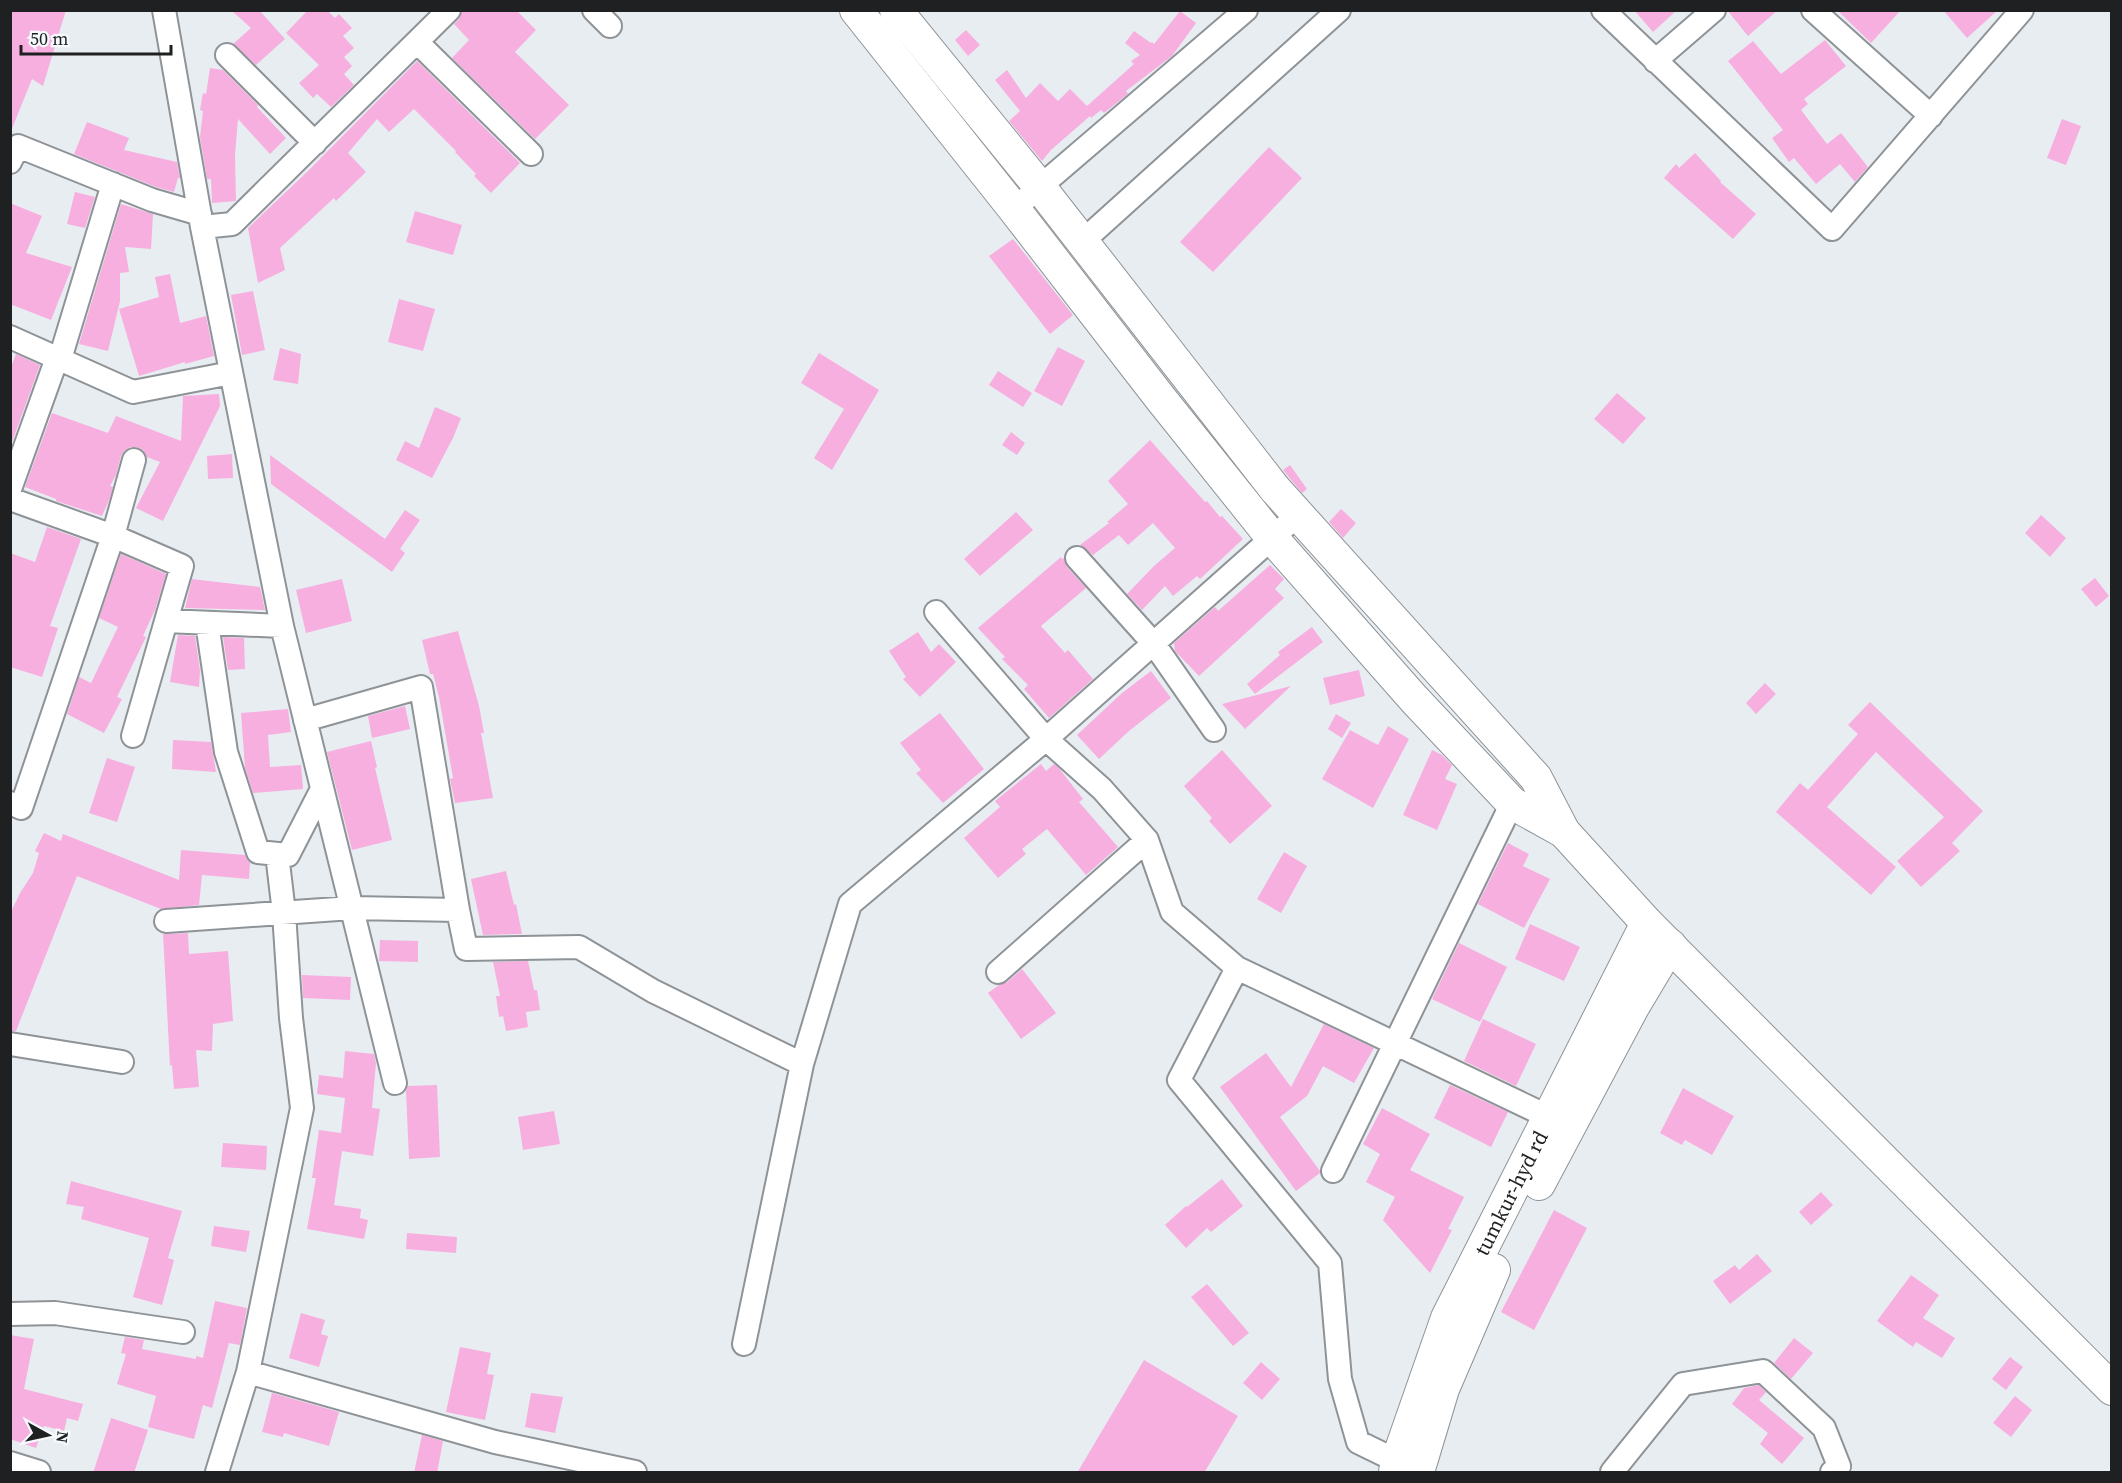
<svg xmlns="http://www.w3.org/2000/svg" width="2122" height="1483" font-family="'Source Serif 4',serif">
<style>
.building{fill:#f7afe0}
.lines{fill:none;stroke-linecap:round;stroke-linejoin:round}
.minor-casing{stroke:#8e9397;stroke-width:26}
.secondary-casing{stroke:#8e9397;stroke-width:34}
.minor{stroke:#fff;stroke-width:22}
.secondary{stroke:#fff;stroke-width:32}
.labels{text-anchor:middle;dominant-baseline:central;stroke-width:6;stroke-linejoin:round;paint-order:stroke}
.street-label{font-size:21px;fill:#1e2021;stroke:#f6fafe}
</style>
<rect width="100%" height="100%" fill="#e8edf2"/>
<path class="building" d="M10,10H66L43,86L32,79L11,131Z
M231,10H259L285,39L256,65L233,44L251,28Z
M308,10H327L335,18L339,14L352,28L343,36L354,48L344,57L352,66L344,74L354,85L331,107L317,94L313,98L299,83L319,65L286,33Z
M462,10H516L536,30L515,52L569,105L535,139L452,58L469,40L454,24L459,19Z
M1634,10H1677L1653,32Z
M1727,10H1778L1748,36Z
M1837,10H1901L1871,43Z
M1943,10H1998L1967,38Z
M1180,11L1196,23L1172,56L1126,91L1128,94L1104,113L1101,110L1091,118L1090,116L1051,150L1042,161L1009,121L1020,111L995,80L1007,70L1026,98L1040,83L1058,101L1070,89L1087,106L1134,64L1131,61L1140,55L1125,43L1134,31L1151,43L1152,42L1154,44Z
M966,30L980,45L968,56L955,40Z
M1825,40L1846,66L1804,99L1808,104L1801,110L1827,144L1841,133L1868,167L1855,182L1840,164L1816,184L1794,158L1789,162L1772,138L1783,130L1728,61L1753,41L1781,74Z
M417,61L520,163L491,193L474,176L476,174L455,152L456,151L414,109L389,132L377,119L348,153L366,172L336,201L334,198L280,248L285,270L258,283L248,228L308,171Z
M210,68L223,70L258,105L257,107L286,138L270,154L238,119L235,155L236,201L212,203L211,179H207L200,137L203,111L200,110L203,93L206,94Z
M2062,119L2081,126L2066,165L2047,158Z
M87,122L129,138L124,150L177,162L180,178H178L174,192L156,187L74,154Z
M1269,147L1302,178L1213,272L1180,242Z
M1695,153L1721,181L1720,182L1756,214L1733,239L1664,178L1676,164L1679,168Z
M75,192L95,197L85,228L67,224Z
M10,203L42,216L26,253L72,267L51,320L10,304Z
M121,204L153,214L151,249L125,247L129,272L120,273V301L108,351L79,344Z
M415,211L462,225L453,255L406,242Z
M1013,239L1073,315L1050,334L989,256Z
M170,274L180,323L206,316L214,356L185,364V362L139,376L119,309L159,297L155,277Z
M253,291L265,350L242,355L231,295Z
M399,299L435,309L423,351L388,342Z
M1058,347L1085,361L1062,406L1034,391Z
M280,348L301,354L298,384L273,380Z
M819,353L879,390L832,470L814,458L844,409L801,383Z
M16,354L40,365L12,442H10V370Z
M998,371L1032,393L1023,407L989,385Z
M1617,393L1646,418L1623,444L1594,419Z
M219,394L220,406L163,521L136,508L160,462L147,457L143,450L137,447H130L124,451L121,456L116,475L110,486L113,487L110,498L102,516L56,501V499L25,487L52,413L108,433L116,416L181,441L183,396Z
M435,407L461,418L453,438L432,478L396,460L405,441L419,448Z
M1011,432L1025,443L1017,455L1002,445Z
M1150,440L1205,502L1207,501L1220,517L1222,516L1243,539L1200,579L1197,576L1173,596L1165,586L1142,610L1127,594L1154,566L1175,548L1153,523L1128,545L1119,535L1093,555L1080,545L1109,523L1107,522L1128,504L1108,481Z
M232,454L233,478L208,479L207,456Z
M270,455L385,539L405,510L420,520L400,549L405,553L392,572L271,484Z
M1290,465L1307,489L1302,493L1283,470Z
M1341,509L1356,523L1343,538L1329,522Z
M1016,512L1033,530L980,576L964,559Z
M2041,515L2066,538L2050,557L2025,533Z
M47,527L81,539L50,626L58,628L42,677L10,667V553L35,562Z
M121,554L166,574L155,610L143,636L146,637L117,697L122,699L104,733L67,714L79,677L91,683L118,627L99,618Z
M1061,557L1062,559L1064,558L1067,567L1086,588L1041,626L1065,653L1068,650L1093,679L1049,718L1024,689L1028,685L1002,659L1005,657L978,628Z
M1270,565L1284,579L1275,589L1284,598L1199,676L1175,651L1174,643L1215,607L1218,611Z
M2095,578L2109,596L2096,607L2081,589Z
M192,579L260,587L265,610L185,608Z
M342,579L352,621L306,633L296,590Z
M1312,627L1323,642L1255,694L1247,684L1280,655L1278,652Z
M458,631L479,706L484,733H481L493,798L455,803L450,779L453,778L439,697L433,674H430L422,640Z
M918,632L931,652L939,644L956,662L920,697L903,679L906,677L889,651Z
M178,635L195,636L200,671L199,687L170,682Z
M223,637L244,638L245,669L228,670Z
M1359,670L1365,696L1330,705L1323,678Z
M1151,671L1171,698L1129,731L1099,759L1077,735L1122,693Z
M1765,683L1776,694L1756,714L1746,703Z
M1291,686L1245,729L1222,704Z
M1870,702L1983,811L1952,843L1960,851L1921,887L1897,861L1944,817L1876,752L1827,807L1896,867L1871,895L1776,812L1800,783L1808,790L1858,734L1848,725Z
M405,706L410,729L372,738L368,716Z
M288,709L291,732L268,735L270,767L301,765L303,789L253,793L245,768L241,713Z
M940,713L984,769L943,803L916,773L921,770L900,743Z
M1336,714L1351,723L1342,738L1328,729Z
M1388,726L1409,739L1373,808L1322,779L1350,730L1378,745Z
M173,740L211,742L216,772L172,769Z
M371,741L377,767L375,768L392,840L352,850L327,752Z
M1222,750L1272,806L1230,844L1209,821L1212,818L1184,786Z
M1432,750L1442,755L1452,765L1445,779L1457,784L1437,830L1403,815Z
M107,758L135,767L117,822L89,813Z
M1041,764L1046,771L1054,764L1058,767L1083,799L1079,802L1118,847L1086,875L1047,829L1022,849L1026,854L998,878L964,838L1000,807L995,801Z
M44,833L61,841L63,834L179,880L181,850L245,855L250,863L249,879L202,875L199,905L161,909L77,876L16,1031H10V914L20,893L33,873L39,853L35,851Z
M1508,843L1529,854L1523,866L1550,879L1524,928L1478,904Z
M1284,852L1307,866L1281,913L1257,899Z
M506,871L514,905L516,904L522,934L483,935L471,879Z
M1530,924L1580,947L1564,981L1515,959Z
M188,933L189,954L228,951L233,1021L213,1024L212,1051L196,1050L199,1087L174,1089L172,1065L170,1066L163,934Z
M380,940L418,941V962L379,961Z
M1459,943L1507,967L1480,1022L1432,999Z
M528,961L534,990H537L540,1010L526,1012L528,1027L506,1031L503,1016L499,1017L496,996H500L493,962Z
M1022,969L1056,1013L1021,1039L988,993L999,985L1007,982Z
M302,975L351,977L350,1000L303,998Z
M1483,1019L1536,1044L1516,1086L1464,1061Z
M1324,1024L1374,1048L1354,1083L1323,1066L1307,1096L1280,1117L1320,1171V1173L1296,1191L1220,1087L1266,1053L1291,1087Z
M345,1051L374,1054L376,1063L372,1108L380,1109L373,1156L342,1151L334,1205L361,1209L360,1218L368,1220L364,1239L307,1229L316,1178H312L319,1130L341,1133L345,1098L317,1094L319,1075L343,1078Z
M437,1085L440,1157L409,1159L406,1091L408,1086Z
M1450,1085L1508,1112L1491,1147L1434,1118Z
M1683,1088L1734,1116L1712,1155L1685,1140L1682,1145L1660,1133Z
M1382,1108L1430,1134L1410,1170L1464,1197L1448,1229L1452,1230L1430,1273L1383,1220L1395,1197L1366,1182L1380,1154L1363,1144Z
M554,1111L560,1144L523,1150L518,1117Z
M223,1143L267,1146L266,1170L221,1167Z
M1222,1179L1243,1206L1211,1232L1207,1228L1186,1248L1165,1225L1186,1206L1187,1207Z
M71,1181L182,1211L168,1258L174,1260L162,1305L133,1297L149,1238L81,1219L84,1207L66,1204Z
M1821,1192L1833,1205L1811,1225L1799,1212Z
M1554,1210L1587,1228L1534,1330L1501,1312Z
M214,1226L250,1231L246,1252L211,1246Z
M407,1233L457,1237L456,1253L406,1249Z
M1757,1254L1772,1271L1730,1304L1713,1281L1735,1265L1739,1270Z
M1911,1275L1939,1295L1923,1318L1955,1338L1942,1358L1916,1342L1913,1347L1877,1321Z
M1207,1284L1249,1333L1233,1346L1191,1297Z
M215,1301L247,1308L240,1345L229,1343L212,1408L203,1405L194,1439L148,1427L156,1396L117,1384L126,1354L121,1353L125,1337L144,1340L142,1349L196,1359V1356L203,1358Z
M301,1313L325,1320L321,1334L328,1336L319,1367L289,1358Z
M10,1335L34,1339L24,1389L83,1404L78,1421L67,1418L64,1431L44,1426L36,1448L10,1439Z
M1794,1338L1813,1353L1791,1379L1774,1363Z
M460,1347L491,1353L487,1374L494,1375L485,1420L446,1412Z
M2010,1357L2023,1367L2006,1390L1992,1379Z
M1144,1360L1238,1416L1204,1473H1077Z
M1261,1362L1280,1379L1262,1400L1243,1383Z
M1759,1385L1766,1392L1759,1400L1804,1438L1782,1464L1760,1444L1768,1433L1732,1404L1744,1388Z
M272,1393L339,1412L329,1446L284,1433L283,1437L262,1432Z
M531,1393L563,1397L555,1433L525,1427Z
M2015,1396L2032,1410L2011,1437L1993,1423Z
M111,1418L148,1430L134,1473H93Z
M422,1435L443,1441L437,1473H414Z"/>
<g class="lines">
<g class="minor-casing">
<path id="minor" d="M164,10L202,227
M594,10L610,26
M1603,10L1832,229L2022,10
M1813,10L1931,116
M417,42L531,154
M227,55L315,143
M1655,61L1714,10
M10,162L18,146L152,200L200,214
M1014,209L1246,10
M1083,241L1339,10
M10,337L133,392L231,373
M60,359L113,184
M10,489L57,358
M10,499L113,536L182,566L166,621L282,626
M1077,558L1154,644L1214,730
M936,612L1046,739L1102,789L1147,840L998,972
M207,623L226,752L258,852L288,855L322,789
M305,720L421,687L458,910
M133,736L166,621
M10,803L21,808L113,536L134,460
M1147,840L1172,912L1237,968L1179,1080L1330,1263L1340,1379L1358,1442L1397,1461
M166,921L352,908L458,910L466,949L579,947L653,991L802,1064
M1237,968L1549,1117
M10,1044L122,1062
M395,1083L282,626L202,227L232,224L449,10
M1333,1171L1512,803
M10,1314L55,1313L183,1332
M744,1344L802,1064L850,904L1046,739L1299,514
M248,1372L302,1108L291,1018L284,913L277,854
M10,1463L39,1472
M217,1472L248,1372L495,1442L635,1472
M1612,1472L1683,1384L1763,1371L1824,1428L1839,1466L1832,1472"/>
</g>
<g class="secondary-casing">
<g id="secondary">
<path d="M856,10L1014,209L1161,399L1273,539L1414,699L1512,803L1564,832"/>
<path d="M896,10L1039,186L1275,489L1536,778L1564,832L1647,923L2112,1389"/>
<path d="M1539,1184L1633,1007L1670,945"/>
<path id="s1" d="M1395,1472L1397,1461L1447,1318L1647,923"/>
<path d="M1418,1472L1443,1389L1494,1270"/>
</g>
</g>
<use href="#minor" class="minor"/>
<use href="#secondary" class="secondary"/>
</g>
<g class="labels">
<g class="street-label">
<text stroke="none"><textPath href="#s1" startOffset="303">tumkur-hyd rd</textPath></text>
</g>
</g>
<rect width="2122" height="1483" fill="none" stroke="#1e2021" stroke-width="24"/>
<g transform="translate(48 1435) rotate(98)" stroke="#f6fafe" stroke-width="4.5" paint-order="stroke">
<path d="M0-4.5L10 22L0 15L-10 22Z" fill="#1e2021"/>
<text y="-9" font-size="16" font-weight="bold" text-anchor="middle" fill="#1e2021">N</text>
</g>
<path d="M21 45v9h150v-9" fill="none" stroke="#1e2021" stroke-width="3"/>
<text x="30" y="45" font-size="18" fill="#1e2021" stroke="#f6fafe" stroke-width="4.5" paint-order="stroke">50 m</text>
</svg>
